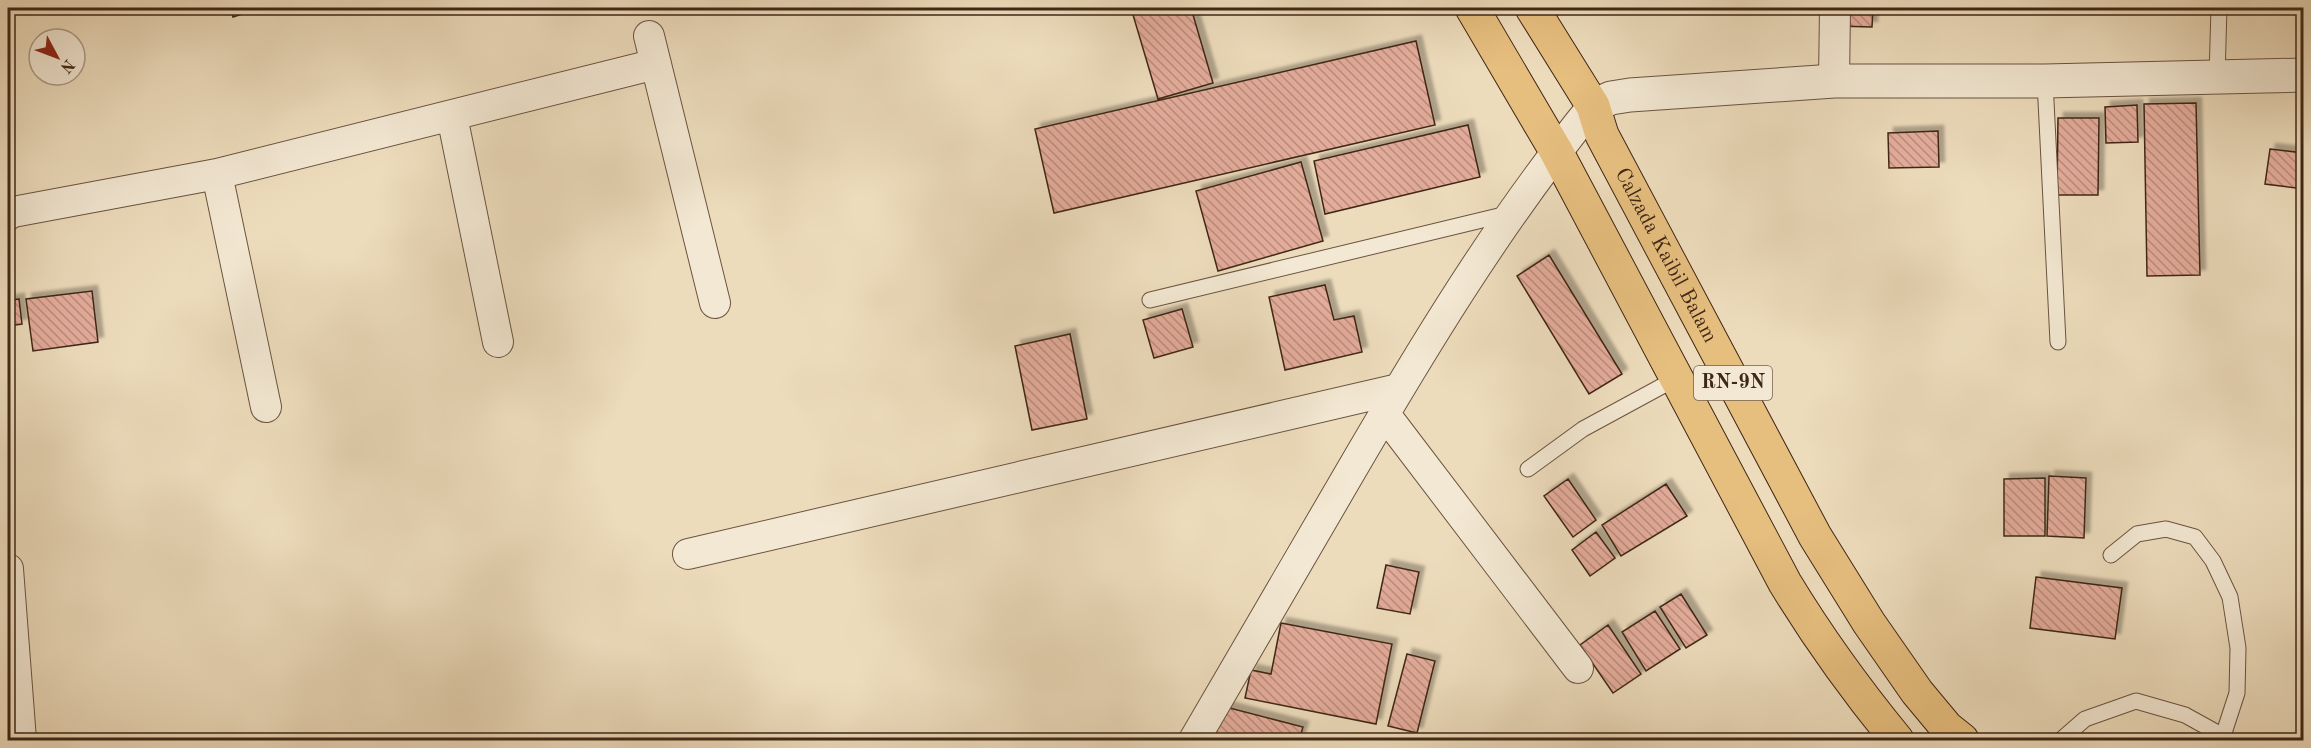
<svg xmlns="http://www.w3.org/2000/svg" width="2311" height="748" font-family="'Old Standard TT',serif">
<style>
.building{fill:url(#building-back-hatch);stroke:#3f2716;stroke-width:1.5;filter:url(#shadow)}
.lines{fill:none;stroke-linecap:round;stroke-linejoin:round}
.service-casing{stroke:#6a5440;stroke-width:17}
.minor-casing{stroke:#6a5440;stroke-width:32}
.tertiary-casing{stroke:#6a5440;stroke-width:35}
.primary-casing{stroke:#3f2716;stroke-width:35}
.service{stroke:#f3e8d3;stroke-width:15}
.minor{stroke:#f3e8d3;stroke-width:30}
.tertiary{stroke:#f3e8d3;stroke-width:33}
.primary{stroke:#e6be7e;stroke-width:33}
.labels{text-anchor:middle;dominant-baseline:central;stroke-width:4.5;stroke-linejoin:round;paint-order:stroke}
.shield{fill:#f3e8d3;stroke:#75614f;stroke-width:1.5}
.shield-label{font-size:20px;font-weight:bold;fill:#3f2716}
.street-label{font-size:21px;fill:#3f2716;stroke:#f3e8d3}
</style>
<defs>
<pattern id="building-back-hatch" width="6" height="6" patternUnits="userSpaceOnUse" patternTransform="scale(1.5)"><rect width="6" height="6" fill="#e4ac9b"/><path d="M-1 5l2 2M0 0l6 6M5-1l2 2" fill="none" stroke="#ba8c7d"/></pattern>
<filter id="shadow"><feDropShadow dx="5.5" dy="-5.5" stdDeviation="1.5" flood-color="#0004"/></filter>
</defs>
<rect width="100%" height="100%" fill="#eddcbc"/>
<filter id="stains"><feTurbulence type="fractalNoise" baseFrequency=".00333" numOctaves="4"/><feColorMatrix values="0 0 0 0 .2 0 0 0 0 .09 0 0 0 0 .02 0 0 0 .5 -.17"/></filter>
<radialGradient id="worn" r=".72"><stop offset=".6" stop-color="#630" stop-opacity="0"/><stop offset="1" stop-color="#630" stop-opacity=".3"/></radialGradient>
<path class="building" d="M230,8H261L233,17Z
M1131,8H1191L1213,83L1158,99Z
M1837,8H1873L1872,27L1837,26Z
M1416,41L1435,125L1054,213L1035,129Z
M2196,103L2200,275L2147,276L2144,104Z
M2137,105L2138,142L2106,143L2105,107Z
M2058,118H2099L2098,195H2057Z
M1468,125L1480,177L1325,214L1314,161Z
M1938,131L1939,167L1889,168L1888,133Z
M2270,149L2304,153V189L2265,184Z
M1301,162L1323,241L1218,271L1196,191Z
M1549,255L1622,374L1589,394L1517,276Z
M1325,285L1334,320L1354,316L1362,352L1285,370L1269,297Z
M92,291L98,342L33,351L26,299Z
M19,299L22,324L8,326V301Z
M1182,309L1193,347L1154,358L1143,320Z
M1070,334L1087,419L1032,430L1015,346Z
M2049,476L2086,478L2084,538L2047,536Z
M2045,478V536H2004V479Z
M1568,479L1596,520L1573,537L1544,496Z
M1666,484L1687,516L1621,556L1602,525Z
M1596,532L1615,558L1590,576L1572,550Z
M1386,565L1419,572L1410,614L1377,608Z
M2036,577L2122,588L2115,639L2030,628Z
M1681,594L1707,635L1686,648L1660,607Z
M1655,611L1680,649L1646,671L1622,632Z
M1281,623L1392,644L1376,724L1245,698L1251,670L1271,674Z
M1608,625L1641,674L1613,693L1580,645Z
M1407,654L1435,661L1417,733L1388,726Z
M1218,705L1303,727L1299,740H1209Z"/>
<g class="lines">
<g class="service-casing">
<path id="service" d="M2217,77L2219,8
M2045,81L2058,342
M1150,300L1511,213
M1528,469L1583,429L1677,378
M2111,555L2137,534L2166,529L2195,537L2213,561L2230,597L2238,648L2237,693L2223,736
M2061,740L2085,719L2136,701L2185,715L2223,736L2225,740"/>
</g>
<g class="minor-casing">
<path id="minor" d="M649,36L715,303
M1834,81L1835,8
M452,116L498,342
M217,174L266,407
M8,215L13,212L217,174L656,64
M1384,413L1578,668
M688,554L1398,389
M8,569L21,740
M1194,740C1244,654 1295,568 1345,481C1420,352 1498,222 1593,106"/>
</g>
<g class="tertiary-casing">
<path id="tertiary" d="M1593,106L1611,98L1630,95L1834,81H2045L2304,75"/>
</g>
<g class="primary-casing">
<g id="primary">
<path d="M1472,8L1556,151L1785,583C1819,639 1856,690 1897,740"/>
<path id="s1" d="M1532,8L1593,106L1602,135L1815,536L1869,623L1917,692L1947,728L1962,740"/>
</g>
</g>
<use href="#service" class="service"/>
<use href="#minor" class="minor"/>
<use href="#tertiary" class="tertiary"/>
<use href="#primary" class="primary"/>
</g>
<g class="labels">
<rect class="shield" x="1694" y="366" width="78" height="34" rx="4.5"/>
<g class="shield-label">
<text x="1733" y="383">RN-9N</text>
</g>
<g class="street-label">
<text stroke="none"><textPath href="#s1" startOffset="282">Calzada Kaibil Balam</textPath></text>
</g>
</g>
<rect width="2311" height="748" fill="none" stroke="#eddcbc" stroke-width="30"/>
<rect x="9" y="9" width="2293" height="730" fill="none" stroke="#3f2716" stroke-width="3"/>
<rect x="15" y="15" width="2281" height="718" fill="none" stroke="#3f2716" stroke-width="1.5"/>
<g transform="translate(57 57) rotate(131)"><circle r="28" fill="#f3e8d3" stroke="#ab9b87" stroke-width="1.5"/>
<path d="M0-4.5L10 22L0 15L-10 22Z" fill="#8f2418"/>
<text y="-9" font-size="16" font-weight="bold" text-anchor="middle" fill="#3f2716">N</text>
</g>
<rect width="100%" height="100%" filter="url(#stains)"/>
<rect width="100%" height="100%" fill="url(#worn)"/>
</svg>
